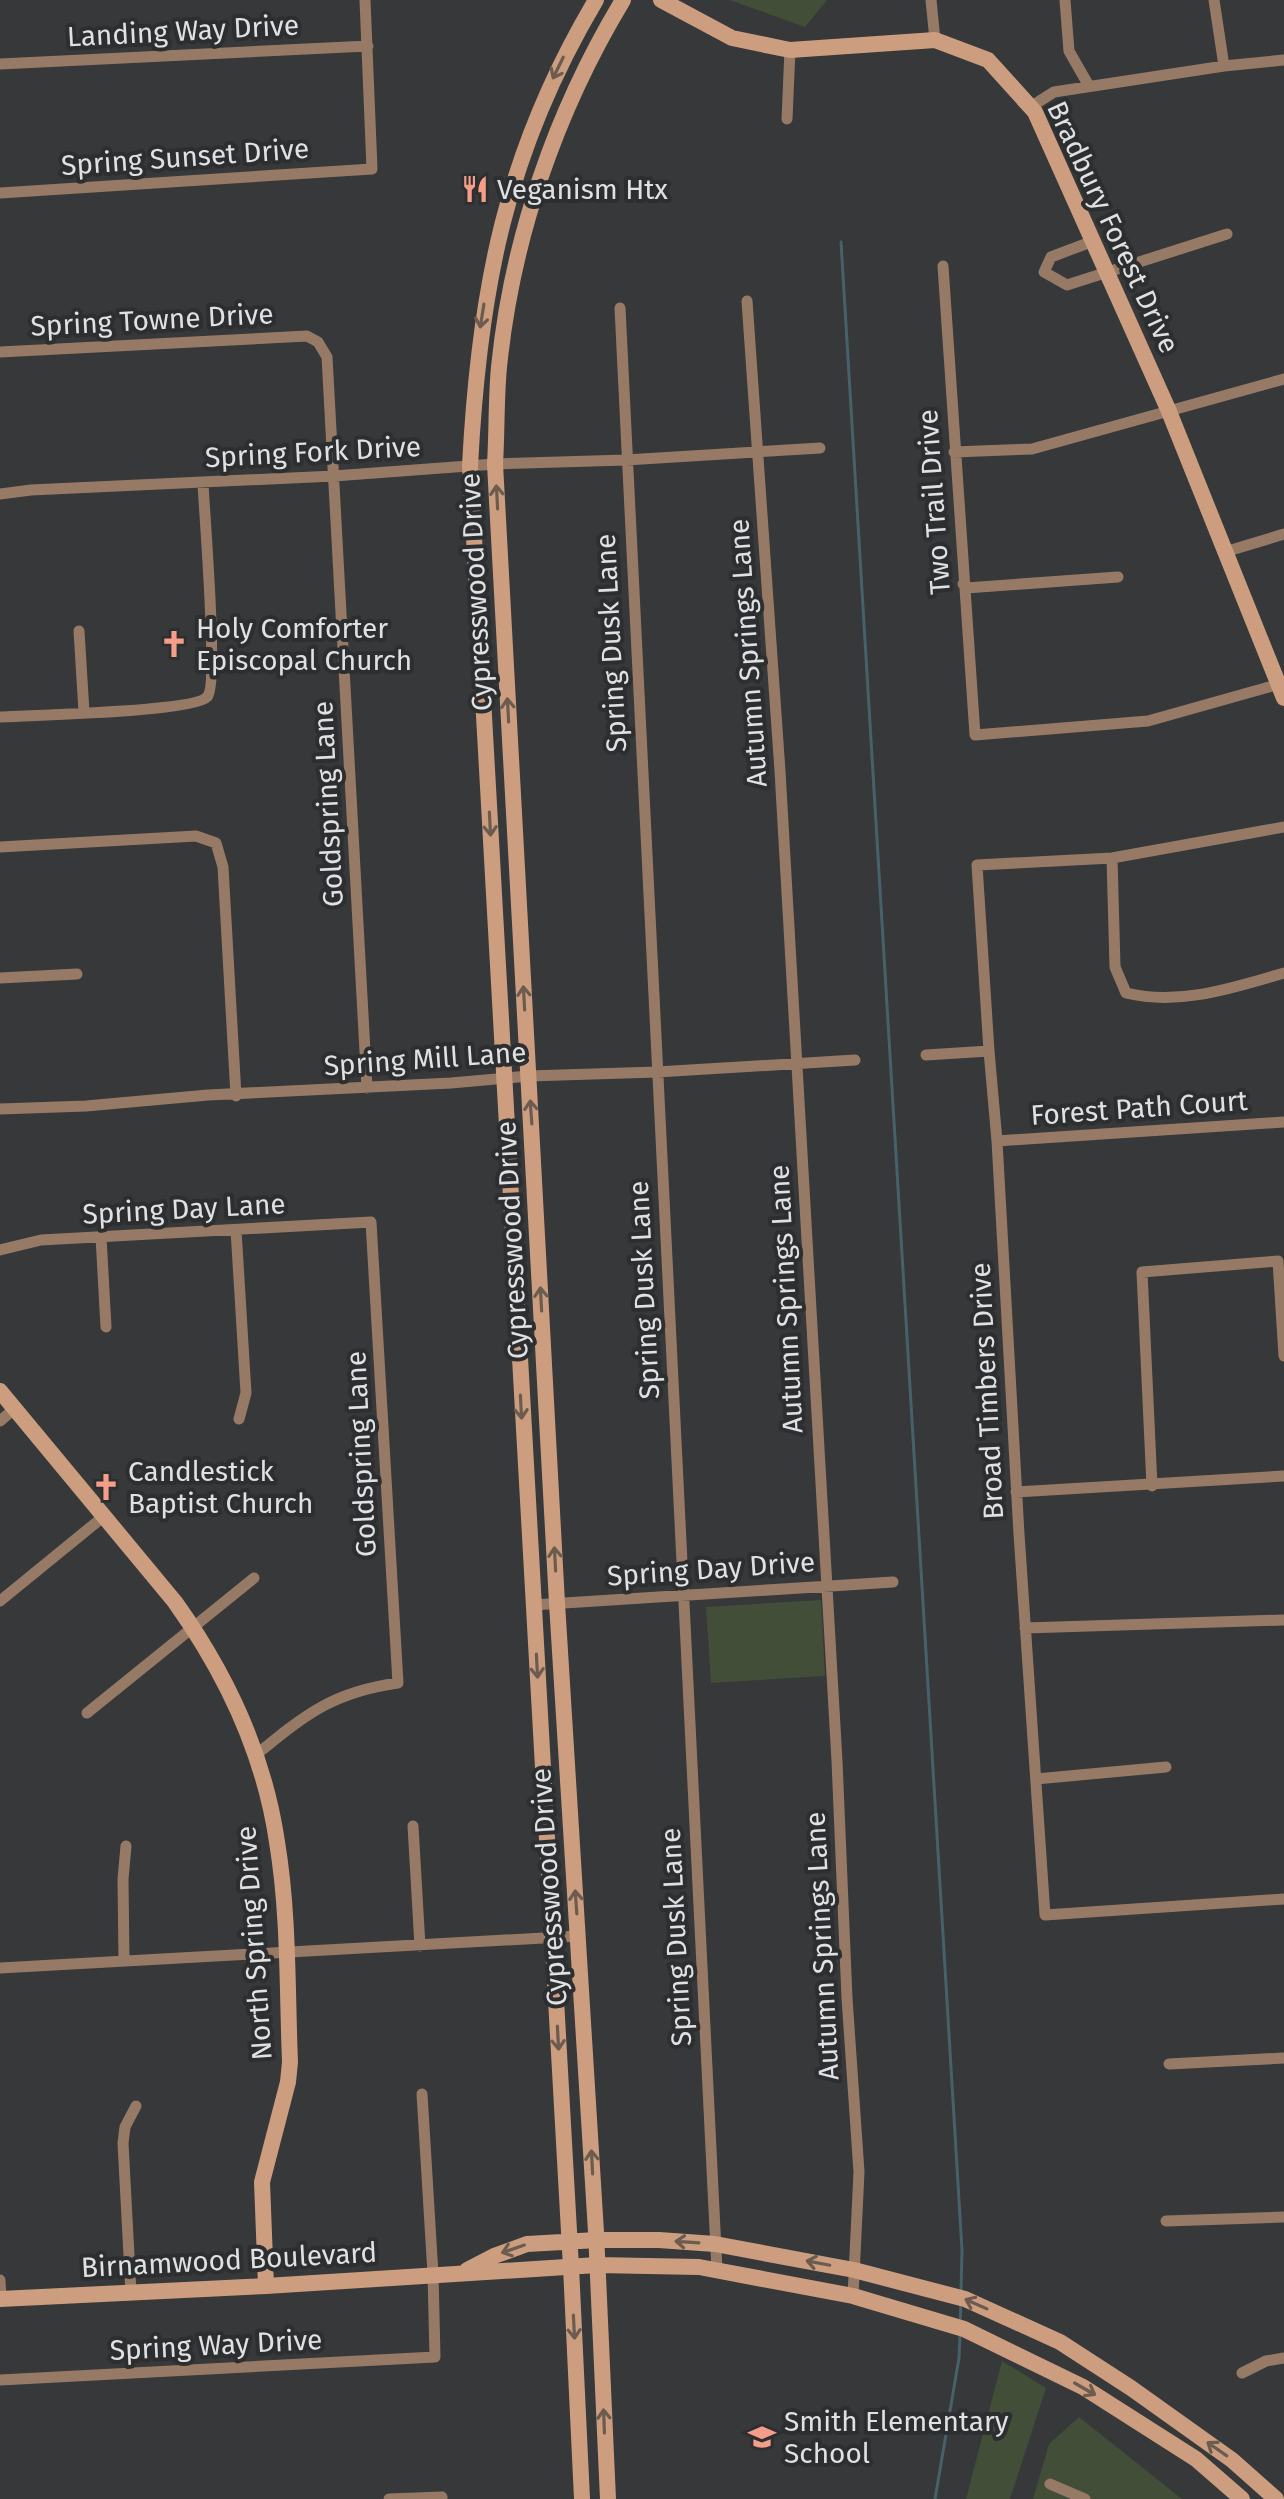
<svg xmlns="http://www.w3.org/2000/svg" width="1284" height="2499" font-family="'Fira Sans',sans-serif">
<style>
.green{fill:#434e39}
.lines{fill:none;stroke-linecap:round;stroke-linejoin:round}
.stream{stroke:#466268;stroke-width:3}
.street{stroke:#977a66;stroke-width:11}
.secondary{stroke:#cc9e7f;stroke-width:16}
.oneway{stroke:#6c5b4f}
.labels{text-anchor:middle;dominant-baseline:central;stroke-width:8;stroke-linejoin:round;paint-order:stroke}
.street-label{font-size:28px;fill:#dfe1e2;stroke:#2c2e2f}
.poi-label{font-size:28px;fill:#dfe1e2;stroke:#2c2e2f;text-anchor:start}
</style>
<rect width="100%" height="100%" fill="#36383a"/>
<path class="green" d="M730,0H827L805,27Z
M821,1600L825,1676L711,1683L706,1607Z
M1002,2361L1046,2388L1010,2499H966Z
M1079,2417L1182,2499H1033L1049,2444Z"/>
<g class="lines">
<path class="stream" d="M841,242L962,2250L961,2291
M960,2323L961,2302
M935,2499L959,2358L960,2334"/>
<path class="street" d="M931,0L935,40
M1065,0L1069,51L1089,86
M1214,0L1224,66
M0,64L368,46
M1035,112V104L1054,92L1224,66L1284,60
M787,119L790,50
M0,193L372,169L365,0
M1096,244L1088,243L1051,257L1044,272L1067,285L1227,234
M943,266L975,735L1148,721L1283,683
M747,301L780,771L837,1761L847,1998L859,2172L853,2296
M620,308L717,2270
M0,352L307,336L318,342L327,357L367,1088
M954,452L1032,449L1284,379
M0,494L31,490L334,476L495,464L626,460L820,448
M1226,556L1228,551L1284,534
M963,584L966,588L1118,577
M79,631L84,712
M0,717C30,715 194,712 207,697C219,686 204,510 203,483
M1284,827L1112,858L977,865L989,1051L997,1141L1019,1534L1045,1915L1284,1899
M0,847L196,836L216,843L223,867L236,1096
M1112,858L1115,967L1126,993C1180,1006 1232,988 1284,973
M0,978L77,974
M926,1055L989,1051
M0,1109L86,1106L208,1095L451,1083L529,1076L657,1072L855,1060
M997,1141L1284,1122
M236,1230L246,1393L239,1419
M101,1237L106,1327
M0,1250L41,1240L371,1222L398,1683C333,1692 306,1714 256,1755
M0,1421L14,1409
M1152,1486L1142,1272L1278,1261L1284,1356
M1016,1492L1284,1476
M0,1601L103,1517
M533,1605L893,1582
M1025,1628L1284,1620
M87,1713L254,1578
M1036,1779L1166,1767
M413,1826L420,1946
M124,1961L123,1879L126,1846
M0,1968L579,1936
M1169,2064L1284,2058
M1166,2221L1284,2217
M0,2280L1,2299
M131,2293L123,2143L125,2127L136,2106
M1242,2373L1266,2361L1284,2358
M0,2380L435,2357L433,2274L422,2094
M1050,2484L1085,2499
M389,2499L442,2497V2499"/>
<path class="secondary" d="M661,0L732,38L790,50L935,40L988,60L1035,112L1168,409L1284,698
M0,1391L175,1602C227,1675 264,1753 277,1842C289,1914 287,1989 290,2062L288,2082L262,2182L266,2286
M467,2270L494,2256L527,2244L597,2240H659L715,2244L854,2270L965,2299L1060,2342L1131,2388L1232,2460L1276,2499
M0,2299L266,2286L597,2265L699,2267L853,2296L964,2329L1083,2387L1196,2459L1242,2499
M582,2499L571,2267L470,466C479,291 505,153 596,0
M608,2499L596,2232L557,1603L495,464C497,432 496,399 499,367C512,238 556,111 623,0"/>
</g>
<defs><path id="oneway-shaft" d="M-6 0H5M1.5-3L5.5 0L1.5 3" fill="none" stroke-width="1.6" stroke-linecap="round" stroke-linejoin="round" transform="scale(2)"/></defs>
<g class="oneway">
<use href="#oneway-shaft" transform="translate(558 68) rotate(116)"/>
<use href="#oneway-shaft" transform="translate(482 316) rotate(99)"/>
<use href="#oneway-shaft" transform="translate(497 497) rotate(-93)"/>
<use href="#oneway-shaft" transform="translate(508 710) rotate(-93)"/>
<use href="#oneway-shaft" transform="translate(490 824) rotate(87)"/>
<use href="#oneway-shaft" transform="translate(524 998) rotate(-93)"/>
<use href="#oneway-shaft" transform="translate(531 1112) rotate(-94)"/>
<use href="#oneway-shaft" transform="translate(541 1299) rotate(-93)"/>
<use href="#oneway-shaft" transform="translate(521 1407) rotate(87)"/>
<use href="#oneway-shaft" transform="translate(555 1559) rotate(-93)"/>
<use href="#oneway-shaft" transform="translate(537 1666) rotate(87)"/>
<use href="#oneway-shaft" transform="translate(576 1902) rotate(-94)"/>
<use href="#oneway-shaft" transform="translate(558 2038) rotate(87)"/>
<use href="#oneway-shaft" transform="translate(592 2162) rotate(-93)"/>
<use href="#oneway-shaft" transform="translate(687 2242) rotate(-176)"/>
<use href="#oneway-shaft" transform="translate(513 2249) rotate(161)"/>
<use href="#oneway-shaft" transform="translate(818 2263) rotate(-169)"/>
<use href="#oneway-shaft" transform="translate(976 2304) rotate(-156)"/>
<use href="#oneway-shaft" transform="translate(574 2327) rotate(87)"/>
<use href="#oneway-shaft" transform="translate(1085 2389) rotate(30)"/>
<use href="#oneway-shaft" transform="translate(604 2421) rotate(-92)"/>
<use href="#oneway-shaft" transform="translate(1217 2449) rotate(-145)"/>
</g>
<defs>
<g id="restaurant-bare" transform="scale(2.16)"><path d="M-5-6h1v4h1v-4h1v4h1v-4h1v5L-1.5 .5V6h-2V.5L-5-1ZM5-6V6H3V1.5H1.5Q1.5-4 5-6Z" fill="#f49e89" stroke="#2c2e2f" stroke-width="2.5" paint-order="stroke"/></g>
<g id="church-bare" transform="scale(2.16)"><path d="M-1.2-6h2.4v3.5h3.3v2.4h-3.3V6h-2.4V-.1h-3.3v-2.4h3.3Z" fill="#f49e89" stroke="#2c2e2f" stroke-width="2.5" paint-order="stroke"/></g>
<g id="school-bare" transform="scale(2.16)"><path d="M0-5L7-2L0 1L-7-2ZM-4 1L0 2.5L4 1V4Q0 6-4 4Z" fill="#f49e89" stroke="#2c2e2f" stroke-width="2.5" paint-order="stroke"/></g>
</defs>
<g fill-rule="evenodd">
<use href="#restaurant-bare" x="475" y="189"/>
<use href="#church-bare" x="174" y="644"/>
<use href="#church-bare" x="106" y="1487"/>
<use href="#school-bare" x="762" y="2437"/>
</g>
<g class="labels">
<g class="street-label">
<text transform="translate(183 31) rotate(-3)">Landing Way Drive</text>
<text transform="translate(185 157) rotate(-4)">Spring Sunset Drive</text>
<text transform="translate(1113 227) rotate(65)">Bradbury Forest Drive</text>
<text transform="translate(152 320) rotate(-3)">Spring Towne Drive</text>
<text transform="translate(313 452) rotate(-3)">Spring Fork Drive</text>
<text transform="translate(934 502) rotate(-94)">Two Trail Drive</text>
<text transform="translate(476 592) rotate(-93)">Cypresswood Drive</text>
<text transform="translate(611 643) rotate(-93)">Spring Dusk Lane</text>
<text transform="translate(748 653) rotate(-94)">Autumn Springs Lane</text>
<text transform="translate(328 804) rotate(-93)">Goldspring Lane</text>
<text transform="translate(425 1059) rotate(-4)">Spring Mill Lane</text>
<text transform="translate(1139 1108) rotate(-4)">Forest Path Court</text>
<text transform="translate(184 1209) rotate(-3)">Spring Day Lane</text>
<text transform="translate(512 1240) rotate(-93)">Cypresswood Drive</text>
<text transform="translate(644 1290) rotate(-93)">Spring Dusk Lane</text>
<text transform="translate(786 1299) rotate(-93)">Autumn Springs Lane</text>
<text transform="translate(987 1391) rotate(-93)">Broad Timbers Drive</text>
<text transform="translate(361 1454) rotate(-93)">Goldspring Lane</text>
<text transform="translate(711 1569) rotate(-4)">Spring Day Drive</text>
<text transform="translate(549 1887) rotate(-94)">Cypresswood Drive</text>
<text transform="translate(676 1937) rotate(-93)">Spring Dusk Lane</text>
<text transform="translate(254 1943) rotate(-94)">North Spring Drive</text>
<text transform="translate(822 1946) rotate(-93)">Autumn Springs Lane</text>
<text transform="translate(229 2260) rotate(-3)">Birnamwood Boulevard</text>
<text transform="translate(216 2345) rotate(-3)">Spring Way Drive</text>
</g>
<g class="poi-label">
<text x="497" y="189">Veganism Htx</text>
<text x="196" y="628">Holy Comforter<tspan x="196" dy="32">Episcopal Church</tspan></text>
<text x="128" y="1471">Candlestick<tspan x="128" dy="32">Baptist Church</tspan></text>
<text x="784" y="2421">Smith Elementary<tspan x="784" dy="32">School</tspan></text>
</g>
</g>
</svg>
